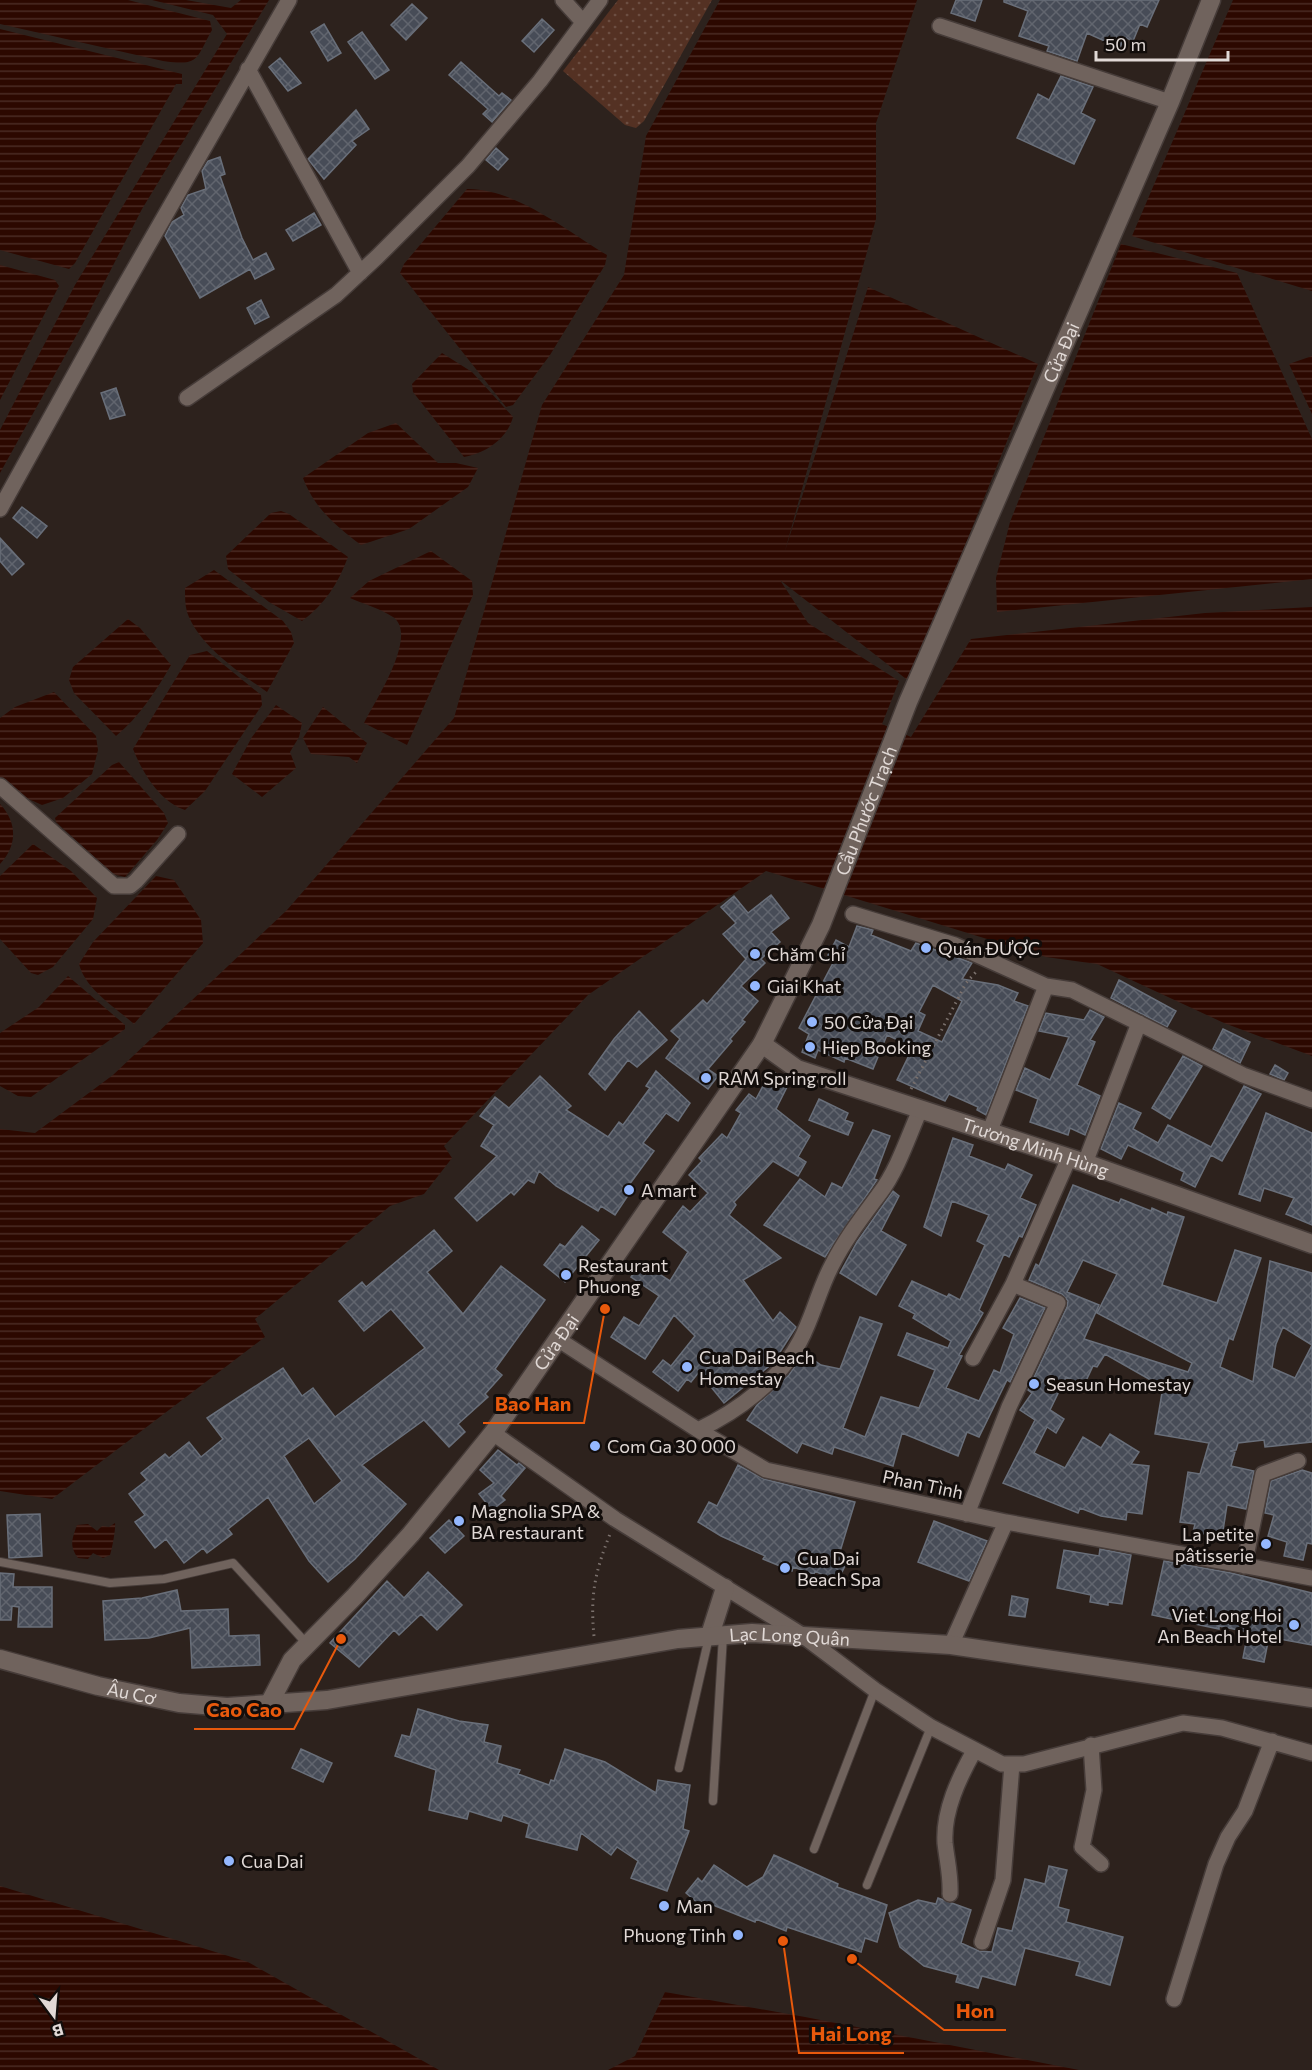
<svg xmlns="http://www.w3.org/2000/svg" width="1312" height="2070" font-family="Commissioner,sans-serif">
<style>
.grass{fill:url(#grass-dots)}
.water{fill:url(#water-rules)}
.building{fill:url(#building-cross-hatch);stroke:#696f7a;stroke-width:1.5;fill-rule:evenodd}
.lines{fill:none;stroke-linecap:round;stroke-linejoin:round}
.lane-casing{stroke:#463c39;stroke-width:10}
.street-casing{stroke:#463c39;stroke-width:18}
.secondary-casing{stroke:#463c39;stroke-width:21}
.path{stroke:#7b716d;stroke-width:3;stroke-dasharray:1.5 4.5;stroke-linecap:butt}
.lane{stroke:#70635d;stroke-width:8}
.street{stroke:#70635d;stroke-width:15}
.secondary{stroke:#70635d;stroke-width:18}
.poi-dot{fill:#94b7fd;stroke:#120d0b;stroke-width:2}
.labels{text-anchor:middle;dominant-baseline:central;stroke-width:6;stroke-linejoin:round;paint-order:stroke}
.street-label{font-size:18px;fill:#e1d9d6;stroke:#120d0b}
.poi-label{font-size:18px;fill:#e1d9d6;stroke:#120d0b;text-anchor:start}
.leader{fill:none;stroke:#e8590c;stroke-width:2}
.callout-dot{fill:#e8590c;stroke:#120d0b;stroke-width:2}
.callout-label{font-size:20px;text-anchor:middle;font-weight:bold;fill:#e8590c;stroke:#120d0b;stroke-width:6;stroke-linejoin:round;paint-order:stroke}
</style>
<defs>
<pattern id="grass-dots" width="8" height="8" patternUnits="userSpaceOnUse" patternTransform="scale(1.5)"><rect width="8" height="8" fill="#543123"/><path d="M2 2h.1M6 6h.1" fill="none" stroke="#6c4e42" stroke-width="1.8" stroke-linecap="round"/></pattern>
<pattern id="water-rules" width="6" height="5" patternUnits="userSpaceOnUse" patternTransform="scale(1.5)"><rect width="6" height="5" fill="#2c0800"/><path d="M0 2.5h6" fill="none" stroke="#4a2b24"/></pattern>
<pattern id="building-cross-hatch" width="8" height="8" patternUnits="userSpaceOnUse" patternTransform="scale(1.5)"><rect width="8" height="8" fill="#474c57"/><path d="M0 0l8 8M0 8l8-8" fill="none" stroke="#61656e"/></pattern>
</defs>
<rect width="100%" height="100%" fill="#2d221d"/>
<path class="grass" d="M618,0H712L644,121L636,128L625,125L563,71Z"/>
<path class="water" d="M0,0H128L210,21L212,30C195,60 200,66 163,61L0,24Z
M152,0H186L231,8L241,0H269L142,209L86,318L0,473V430L75,285L227,34L213,15Z
M720,0H917L876,123V219L785,551L868,287L1038,364L910,682L780,580L808,623L899,681L882,724L911,737L971,639L1205,613L1312,607V1056L1224,1023L1097,964L1046,957L766,871L588,995L444,1146L452,1158L424,1194L390,1206L255,1319L265,1337L52,1499L0,1491V1129L35,1133L113,1075L287,910L454,718L542,405L624,275L646,136Z
M1233,0H1312V291L1132,236Z
M0,29L182,74V84H176L75,263L69,269L0,250Z
M467,189C515,188 567,231 607,255L605,265L550,355L513,405L506,407L400,273L404,264Z
M1121,244L1237,273L1312,439V579L997,612L996,578L1010,522Z
M0,265L55,280L59,286L0,400Z
M442,353L472,372L513,417C507,439 486,453 464,457L413,392L412,384Z
M1312,356V414L1289,364Z
M396,423L438,463H456L478,468L468,487L409,529L361,545C335,525 315,509 303,478L368,433Z
M281,511L289,514L348,557C338,584 324,605 302,621L269,602L228,569L226,556L271,513Z
M431,551L472,581L473,595L407,745L364,723C375,701 419,635 393,617C381,609 364,604 350,598L369,581Z
M214,570L283,621L291,632L294,643L267,692C240,673 198,645 187,612C185,605 185,596 185,588Z
M128,619L140,628L171,665C156,691 140,716 116,736L74,693L69,680L73,667Z
M207,651L261,695L262,705L205,791L185,810C160,802 142,772 133,749L190,655Z
M54,692L96,736L98,750L92,774L63,798L42,805L22,796L0,778V718L15,707Z
M276,705L302,723L299,737L290,752L296,768L262,797L232,774L252,737Z
M323,707L367,743L357,763L349,757L311,754L303,738Z
M119,762L164,813L168,823L157,840L125,877L113,874L56,822L55,818L112,765Z
M0,804C18,823 17,846 0,864Z
M33,844L71,871L97,898L93,919L53,967L38,975L31,973L0,939V876Z
M156,876L174,880L201,920L203,943L134,1024C115,1007 85,989 79,964L93,942Z
M68,976L125,1025V1029L31,1097L18,1096L0,1086V1033L39,1007Z
M115,1523C116,1528 112,1549 110,1555L103,1558L93,1553L88,1559L78,1558C69,1546 72,1539 77,1525L88,1524L97,1531L102,1526L109,1527Z
M0,1886L248,1962L439,2070H0Z
M665,1992L805,2017L1079,2070H608L635,2056Z"/>
<path class="building" d="M956,0H982L975,21L951,13Z
M1004,0H1159L1147,27L1140,24L1133,41L1124,37L1120,48L1087,33L1077,61L1047,51L1049,46L1019,36L1028,11L1004,2Z
M412,4L427,18L406,40L391,25Z
M542,19L554,30L534,52L522,41Z
M324,24L341,53L328,61L311,32Z
M362,32L389,70L375,79L348,42Z
M280,58L301,83L288,91L269,67Z
M461,62L499,96L502,93L511,100L492,122L483,114L488,109L449,75Z
M1061,76L1093,87L1081,113L1095,120L1074,164L1017,138L1038,94L1049,100Z
M356,110L369,129L352,141L356,145L324,179L308,159Z
M496,148L508,159L498,170L486,160Z
M220,157L225,174L220,176L242,238L253,260L266,253L274,269L255,279L250,269L200,298L165,236L172,222L184,215L181,208L188,195L206,189L202,171L208,161Z
M314,213L321,225L293,241L286,230Z
M261,300L269,317L255,324L247,308Z
M116,388L125,415L110,419L101,393Z
M22,507L47,526L37,538L13,518Z
M0,538L24,564L12,575L0,561Z
M771,895L789,918L771,932L780,942L761,959L765,963L741,986L758,1001L742,1020L745,1022L730,1039L732,1041L708,1069L718,1076L708,1089L666,1058L680,1039L671,1031L703,1000L707,1004L746,959L723,934L736,923L721,907L734,896L748,913Z
M857,926L873,930L871,935L911,951L916,943L972,963L962,979L998,985L1018,993L1014,1001L1028,1006L986,1115L977,1110L978,1107L949,1094L945,1101L897,1080L913,1047L887,1035L873,1069L845,1058L844,1062L818,1050L815,1058L802,1052L809,1034L799,1028L835,959L828,955L836,940L849,947ZM933,985L962,1001L942,1042L918,1031L925,1015L919,1012Z
M1119,980L1176,1011L1167,1027L1111,998Z
M1090,1010L1104,1017L1090,1040L1095,1042L1077,1085L1100,1096L1085,1135L1070,1128L1068,1135L1030,1122L1038,1099L1016,1090L1025,1068L1050,1080L1069,1037L1039,1031L1046,1013L1084,1020Z
M639,1011L667,1040L637,1067L628,1060L605,1090L589,1074L614,1039Z
M1223,1029L1250,1042L1240,1063L1213,1049Z
M1183,1056L1202,1066L1170,1119L1152,1108Z
M1275,1065L1288,1073L1284,1080L1270,1074Z
M656,1071L690,1103L678,1121L666,1113L643,1143L654,1151L629,1185L633,1188L615,1215L601,1206L598,1211L556,1186L539,1171L534,1183L528,1180L514,1195L511,1192L477,1221L455,1198L497,1156L481,1146L494,1125L480,1116L495,1097L509,1108L540,1076L571,1106L566,1110L608,1137L619,1122L623,1125L650,1088L646,1086Z
M771,1071L790,1081L776,1109L810,1136L798,1157L806,1162L798,1176L773,1161L734,1202L736,1205L729,1215L781,1258L743,1280L773,1321L780,1312L796,1327L773,1363L724,1403L699,1372L691,1382L687,1379L678,1391L653,1372L663,1360L671,1366L695,1336L674,1315L645,1359L611,1337L624,1317L639,1326L659,1296L631,1277L641,1262L670,1281L688,1252L663,1232L683,1206L690,1212L708,1193L689,1175L702,1161L699,1158L722,1134L727,1138L741,1113L736,1110L749,1094L756,1099Z
M1244,1086L1261,1094L1222,1161L1211,1155L1195,1187L1181,1180L1184,1172L1128,1145L1121,1159L1101,1149L1119,1103L1141,1113L1133,1129L1158,1143L1168,1125L1211,1147Z
M819,1099L848,1113L845,1120L853,1123L848,1135L809,1120Z
M1266,1113L1312,1133V1225L1286,1214L1294,1198L1264,1188L1260,1201L1239,1194Z
M873,1130L890,1136L874,1179L877,1180L825,1257L764,1225L800,1179L825,1197L832,1183L842,1188Z
M953,1138L973,1145L969,1156L1005,1170L1008,1164L1032,1175L1020,1198L1036,1205L1022,1237L1019,1236L1009,1257L1004,1254L979,1310L983,1313L959,1355L962,1356L946,1388L979,1401L994,1370L1000,1373L1014,1334L1003,1328L1020,1298L1045,1308L1010,1382L1007,1380L979,1437L967,1432L958,1456L902,1433L893,1466L834,1447L832,1454L802,1443L797,1453L747,1420L757,1405L789,1375L804,1353L821,1365L840,1369L860,1317L882,1324L843,1428L865,1437L881,1397L919,1408L935,1370L898,1355L907,1333L948,1348L951,1341L913,1318L915,1314L899,1306L912,1281L947,1297L949,1294L960,1300L985,1245L977,1241L989,1215L952,1201L941,1236L924,1227Z
M1073,1185L1119,1203L1121,1199L1151,1211L1152,1208L1167,1215L1168,1212L1184,1217L1162,1285L1217,1303L1235,1250L1261,1258L1233,1340L1229,1338L1220,1367L1253,1382L1270,1261L1312,1273V1345L1283,1327L1276,1344L1272,1368L1295,1378L1312,1345V1442L1265,1447L1264,1440L1238,1443L1236,1450L1230,1451L1235,1452L1231,1466L1254,1471L1246,1509L1227,1505L1222,1537L1193,1532L1195,1524L1180,1522L1188,1472L1200,1474L1209,1443L1155,1434L1163,1387L1105,1354L1097,1367L1093,1366L1084,1385L1066,1377L1050,1410L1064,1419L1056,1433L1047,1427L1034,1453L1065,1468L1083,1437L1101,1448L1110,1434L1139,1452L1131,1464L1149,1466L1142,1514L1127,1512L1126,1520L1101,1516L1080,1508L1078,1513L1003,1483L1035,1420L1020,1410L1032,1393L1028,1390L1067,1307L1068,1301L1062,1294L1029,1280L1036,1264L1039,1266ZM1083,1260L1117,1274L1097,1313L1192,1363L1188,1372L1084,1339L1099,1305L1067,1292Z
M893,1191L899,1196L881,1231L906,1245L876,1295L840,1273L857,1242Z
M582,1226L599,1240L565,1282L544,1265L560,1244L565,1247Z
M434,1230L452,1251L427,1272L463,1314L501,1266L545,1300L495,1369L502,1375L485,1394L488,1397L458,1424L465,1432L449,1447L424,1420L362,1465L406,1504L355,1559L328,1582L309,1561L268,1497L228,1529L232,1534L207,1553L203,1548L184,1563L166,1539L155,1548L135,1522L145,1515L129,1494L147,1480L141,1473L165,1454L169,1458L189,1442L201,1457L223,1439L207,1418L283,1368L302,1396L313,1388L335,1417L425,1348L391,1309L364,1331L339,1301L362,1282L366,1287ZM309,1438L342,1481L314,1504L284,1456Z
M498,1450L517,1465L519,1463L525,1468L501,1496L505,1500L492,1510L479,1494L494,1483L480,1470Z
M738,1465L764,1479L855,1502L839,1555L848,1560L837,1582L815,1571L814,1574L793,1567L792,1571L763,1559L765,1556L721,1536L698,1522L709,1502L717,1506Z
M1302,1470L1312,1473V1544L1307,1543L1303,1560L1284,1556L1287,1542L1268,1536L1274,1515L1265,1513L1271,1481Z
M40,1514L42,1556L9,1558L7,1515Z
M449,1520L464,1536L445,1553L430,1538Z
M934,1521L987,1541L969,1581L918,1562Z
M1100,1549L1131,1555L1122,1604L1108,1602V1605L1090,1602L1091,1595L1057,1588L1064,1550L1099,1556Z
M1164,1561L1231,1573L1312,1593V1645L1269,1637L1264,1662L1243,1658L1248,1632L1219,1626V1629L1152,1615Z
M428,1572L462,1605L437,1630L421,1614L399,1635L394,1630L359,1667L330,1643L387,1581L404,1598Z
M0,1573L14,1574L13,1587H52V1627H18L19,1607L12,1606L11,1620H0Z
M177,1590L181,1611L228,1609L229,1636L259,1635L260,1665L192,1668L190,1628L149,1638L105,1640L103,1601L142,1598Z
M1012,1596L1028,1599L1025,1617L1009,1615Z
M418,1709L459,1721L488,1725L484,1742L501,1746L497,1763L520,1770L518,1774L549,1785L551,1780L554,1781L565,1749L605,1762L656,1793L658,1780L690,1785L683,1829L689,1831L667,1891L631,1878L638,1861L617,1847L611,1855L581,1833L577,1850L526,1837L529,1824L503,1815L501,1821L469,1811L467,1819L429,1810L436,1770L395,1756L402,1735L410,1737Z
M301,1749L332,1763L323,1782L292,1768Z
M774,1855L838,1884L837,1887L887,1905L877,1942L865,1938L861,1952L787,1927L786,1931L756,1919L755,1922L713,1905L707,1911L686,1893L698,1878L702,1882L714,1865L747,1887L763,1877Z
M1049,1866L1067,1870L1058,1907L1069,1910L1066,1922L1123,1937L1110,1985L1076,1975L1080,1962L1025,1948L1015,1985L982,1976L978,1988L956,1982L958,1975L924,1966L900,1947L889,1913L918,1900L936,1904L938,1898L971,1910L961,1943L979,1951L992,1952L998,1928L1012,1931L1025,1879L1045,1884Z"/>
<g class="lines">
<g class="lane-casing">
<path id="lane" d="M0,1562L110,1583L164,1579L233,1563L307,1644
M679,1768L709,1637
M713,1801L723,1636
M814,1849L875,1690
M867,1885L931,1727"/>
</g>
<g class="street-casing">
<path id="street" d="M563,0L583,22
M940,26L1170,102
M248,69L360,273
M187,398L336,295L377,257L468,166L540,81L600,0
M0,509L101,327L289,0
M0,786L114,886H130L136,881L178,834
M853,914L955,945L1046,986L1072,990L1243,1075L1312,1100
M989,1133L1046,986
M1085,1163L1139,1023
M559,1340L698,1430L766,1470L1006,1522L1312,1578
M973,1358L1013,1284L1069,1158
M698,1430C738,1411 779,1381 800,1341C813,1317 819,1289 832,1265C845,1239 863,1216 880,1193C898,1169 908,1137 920,1110
M493,1433L615,1519L802,1635L875,1690L931,1727L1002,1764H1024L1183,1723L1222,1728L1312,1753
M967,1514L1009,1407L1058,1303L1013,1284
M1244,1566L1263,1474L1298,1461
M951,1645L1006,1522
M1091,1745L1094,1790L1082,1847L1101,1864
M950,1894C951,1876 947,1861 945,1843C943,1811 959,1778 974,1751
M982,1942L1003,1880L1012,1764
M1174,1999L1216,1864L1228,1837L1245,1811L1272,1741"/>
</g>
<g class="secondary-casing">
<g id="secondary">
<path id="s1" d="M762,1044L797,1069L1085,1163L1312,1244"/>
<path d="M710,1635L725,1588"/>
<path id="s2" d="M0,1659L98,1686L179,1703L227,1707L327,1700L678,1639L752,1633L951,1645L1312,1698"/>
<path id="s3" d="M268,1706L292,1660L355,1596L411,1534L493,1433L762,1044L821,925L908,702L1170,102L1211,0"/>
</g>
</g>
<path class="path" d="M911,1089L966,983L976,972
M594,1636C590,1595 595,1572 610,1534"/>
<use href="#lane" class="lane"/>
<use href="#street" class="street"/>
<use href="#secondary" class="secondary"/>
</g>
<g class="poi-dot">
<circle cx="926" cy="948" r="6"/>
<circle cx="755" cy="954" r="6"/>
<circle cx="755" cy="986" r="6"/>
<circle cx="812" cy="1022" r="6"/>
<circle cx="810" cy="1047" r="6"/>
<circle cx="706" cy="1078" r="6"/>
<circle cx="629" cy="1190" r="6"/>
<circle cx="566" cy="1275" r="6"/>
<circle cx="687" cy="1367" r="6"/>
<circle cx="1034" cy="1384" r="6"/>
<circle cx="595" cy="1446" r="6"/>
<circle cx="459" cy="1521" r="6"/>
<circle cx="1266" cy="1544" r="6"/>
<circle cx="785" cy="1568" r="6"/>
<circle cx="1294" cy="1625" r="6"/>
<circle cx="229" cy="1861" r="6"/>
<circle cx="664" cy="1906" r="6"/>
<circle cx="738" cy="1935" r="6"/>
</g>
<g class="labels">
<g class="street-label">
<text stroke="none"><textPath href="#s3" startOffset="1582">Cửa Đại</textPath></text>
<text stroke="none"><textPath href="#s3" startOffset="1084">Cầu Phước Trạch</textPath></text>
<text stroke="none"><textPath href="#s1" startOffset="294">Trương Minh Hùng</textPath></text>
<text stroke="none"><textPath href="#s3" startOffset="466">Cửa Đại</textPath></text>
<text transform="translate(923 1484) rotate(12)">Phan Tình</text>
<text stroke="none"><textPath href="#s2" startOffset="801">Lạc Long Quân</textPath></text>
<text stroke="none"><textPath href="#s2" startOffset="136">Âu Cơ</textPath></text>
</g>
<g class="poi-label">
<text x="938" y="948">Quán ĐƯỢC</text>
<text x="767" y="954">Chăm Chỉ</text>
<text x="767" y="986">Giai Khat</text>
<text x="824" y="1022">50 Cửa Đại</text>
<text x="822" y="1047">Hiep Booking</text>
<text x="718" y="1078">RAM Spring roll</text>
<text x="641" y="1190">A mart</text>
<text x="578" y="1265">Restaurant<tspan x="578" dy="21">Phuong</tspan></text>
<text x="699" y="1357">Cua Dai Beach<tspan x="699" dy="21">Homestay</tspan></text>
<text x="1046" y="1384">Seasun Homestay</text>
<text x="607" y="1446">Com Ga 30 000</text>
<text x="471" y="1511">Magnolia SPA &amp;<tspan x="471" dy="21">BA restaurant</tspan></text>
<text x="1254" y="1534" text-anchor="end">La petite<tspan x="1254" dy="21">pâtisserie</tspan></text>
<text x="797" y="1558">Cua Dai<tspan x="797" dy="21">Beach Spa</tspan></text>
<text x="1282" y="1615" text-anchor="end">Viet Long Hoi<tspan x="1282" dy="21">An Beach Hotel</tspan></text>
<text x="241" y="1861">Cua Dai</text>
<text x="676" y="1906">Man</text>
<text x="726" y="1935" text-anchor="end">Phuong Tinh</text>
</g>
</g>
<path class="leader" d="M605 1309L584 1423H483M341 1639L294 1729H194M852 1959L944 2030H1006M783 1941L799 2053H904"/>
<g class="callout-dot">
<circle cx="605" cy="1309" r="6"/>
<circle cx="341" cy="1639" r="6"/>
<circle cx="852" cy="1959" r="6"/>
<circle cx="783" cy="1941" r="6"/>
</g>
<g class="callout-label">
<text x="533" y="1411">Bao Han</text>
<text x="244" y="1717">Cao Cao</text>
<text x="975" y="2018">Hon</text>
<text x="851" y="2041">Hai Long</text>
</g>
<g transform="translate(54 2016) rotate(164)" stroke="#120d0b" stroke-width="4.5" paint-order="stroke">
<path d="M0-4.5L10 22L0 15L-10 22Z" fill="#e1d9d6"/>
<text y="-9" font-size="16" font-weight="bold" text-anchor="middle" fill="#e1d9d6">B</text>
</g>
<path d="M1096 51v9h132v-9" fill="none" stroke="#e1d9d6" stroke-width="3"/>
<text x="1105" y="51" font-size="18" fill="#e1d9d6" stroke="#120d0b" stroke-width="4.5" paint-order="stroke">50 m</text>
</svg>
